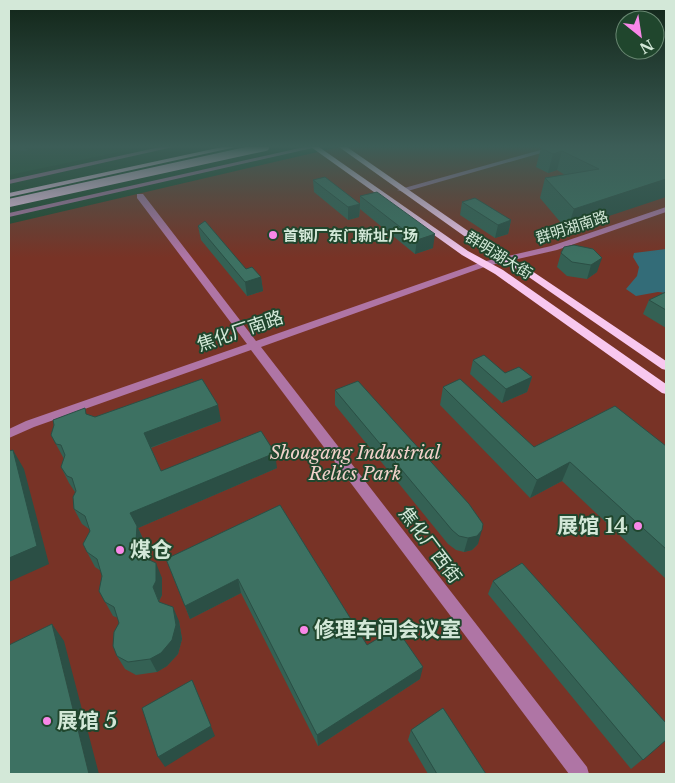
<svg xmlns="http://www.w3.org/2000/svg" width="675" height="783" font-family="'Libre Baskerville','Noto Sans SC',serif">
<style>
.built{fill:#245234}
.green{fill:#783326}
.water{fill:#336c78}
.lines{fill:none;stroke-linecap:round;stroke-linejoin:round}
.minor{fill:#af75a5;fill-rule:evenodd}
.major{fill:#f8c8ef;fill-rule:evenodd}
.major-bridge{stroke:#f8c8ef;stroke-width:8}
.wall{fill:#346154}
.shaded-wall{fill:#2b4f45}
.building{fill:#3d7162;stroke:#2b4f45}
.poi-dot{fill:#f987e8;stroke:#20462d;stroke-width:2}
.labels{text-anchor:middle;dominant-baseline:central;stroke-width:4;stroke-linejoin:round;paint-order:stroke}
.far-street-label{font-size:15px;fill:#d3e8d8;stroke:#20462d}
.far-poi-label{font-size:15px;font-weight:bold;fill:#d3e8d8;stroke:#20462d;text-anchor:start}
.street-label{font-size:18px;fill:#d3e8d8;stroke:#20462d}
.park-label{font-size:18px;font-style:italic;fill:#f2d2cb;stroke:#20462d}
.near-poi-label{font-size:21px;font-weight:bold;fill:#d3e8d8;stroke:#20462d;text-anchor:start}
</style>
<rect width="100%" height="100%" fill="#20462d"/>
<path class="built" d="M9,147H143L9,175Z"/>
<path class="green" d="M339,147H666V774H9V224Z"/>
<path class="water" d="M666,249V293L658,292L636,296L626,289L637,276L639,267L633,257L634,253Z"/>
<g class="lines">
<path class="minor" d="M160,147H173L9,184V180Z
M304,147H317L9,217V213Z
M551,147H562L404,192L397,190Z
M137,194H143L256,341L482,262L551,246L666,207V212L557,250L487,266L261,347L587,767L589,774H569L251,350L34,427L9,438V429L26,421L247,344L137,198Z"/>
<path class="major" d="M222,147H236L9,197V193Z
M311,147H319L468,251L503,270L666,384V394L662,393L495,274L462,255Z
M339,147H347L494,249L526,267L666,361V370L662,369L520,271L488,253Z"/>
<path class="major-bridge" d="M9,203L265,147"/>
</g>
<path class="wall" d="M9,147H31L26,151L9,149Z
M666,147L567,230L540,198L545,178L565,175L557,170L548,173L536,167L541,148Z
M313,180L360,204V196L433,248L415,254L360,209L359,217L348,220L314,192Z
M462,202L511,220L508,234L495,238L460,215Z
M198,226L246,269L261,277L263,291L247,296L201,240Z
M574,245L597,272L587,279L567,276L557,267L561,253Z
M666,292V328L643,314L649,300Z
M473,360L505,373L532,377L527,392L502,403L470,374Z
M443,387L534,447L666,446V579L562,481L530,498L440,405Z
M335,390L478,544L472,550L464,552L456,550L448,544L335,405Z
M87,414L95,417L221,421L151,448L161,471L277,468L138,528L144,541L143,556L144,558L162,578V595L159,601L179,621L182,639L178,654L167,666L157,672L136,675L125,669L117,656L119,623L118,618L113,616L99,591L102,576L101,571L95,567L87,552L90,531L89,529L82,524L74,509L75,492L69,483L61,467L64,459L51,435L54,425Z
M280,505L367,645L420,679L318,746L241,593L190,619L166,559Z
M493,581L666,740L631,769L488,594Z
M411,730L486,774H428L408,740Z"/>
<path class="shaded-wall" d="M25,147H31L26,151Z
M562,151L557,170L548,173L553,154Z
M666,179V197L567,230L574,209Z
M360,204L359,217L348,220V207Z
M511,220L508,234L495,238L498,225Z
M435,234L433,248L415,254L417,240Z
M602,258L597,272L587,279L591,265Z
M261,277L263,291L247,296L245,282Z
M532,377L527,392L502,403L506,389Z
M218,405L221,421L149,448L144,433Z
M13,450L24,469L49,564L9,582V558Z
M275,453L277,468L138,528L144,541L143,556L149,572L136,541L130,513Z
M570,462L562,481L530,498L537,480Z
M482,530L478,544L472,550L464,552L468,538Z
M156,563L162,578V595L159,601L153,587Z
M238,579L241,593L190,619L185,606Z
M173,607L179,621L182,639L178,654L167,666L157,672L150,659Z
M52,624L64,641L99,774H89Z
M423,667L420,679L318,746L317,735Z
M192,680L215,736L165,767L158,757Z"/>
<path class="building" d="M543,147H666V179L574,209L545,178L599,169L562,151L553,154L541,148Z
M325,177L360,204L348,207L313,180Z
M377,192L435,234L417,240L360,196Z
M475,198L511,220L498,225L462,202Z
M205,221L246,269L252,267L261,277L245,282L198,226Z
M574,245L593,249L602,258L591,265L572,262L561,253L564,247Z
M666,292V310L649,300Z
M484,355L505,373L519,367L532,377L506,389L473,360Z
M202,379L218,405L144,433L161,471L261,431L275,453L130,513L137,526L136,541L143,557L156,563V581L153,587L159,602L173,607L176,625L172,640L161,653L150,659L128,662L117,656L113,646L114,632L119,623L114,607L105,602L99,591L102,576L97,559L87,552L83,544L90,531L85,516L74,509L73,497L76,491L72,478L67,476L61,467L65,455L61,445L56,444L51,435L54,425L53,420L85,408L86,414L95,417Z
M460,379L534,447L615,406L666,446V549L570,462L537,480L443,387Z
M358,381L469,504L483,524L482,530L477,536L468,538L459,536L452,530L335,390Z
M13,450L37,546L9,558V451Z
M280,505L367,645L396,628L423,667L317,735L238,579L185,606L166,559Z
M522,563L666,723V740L643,760L493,581Z
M52,624L89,774H9V645Z
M192,680L211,726L158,757L142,708Z
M443,708L486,774H437L411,730Z"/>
<linearGradient id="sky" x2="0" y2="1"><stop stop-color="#122619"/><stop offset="0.57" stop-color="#3c5d57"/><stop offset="1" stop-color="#3c5d57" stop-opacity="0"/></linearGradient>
<rect width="675" height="257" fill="url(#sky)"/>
<g class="poi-dot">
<circle cx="273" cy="235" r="5"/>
<circle cx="638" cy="526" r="5"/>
<circle cx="120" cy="550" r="5"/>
<circle cx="304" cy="630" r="5"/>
<circle cx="47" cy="721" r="5"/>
</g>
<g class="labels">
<g class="far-street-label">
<text transform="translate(572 227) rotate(-18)">群明湖南路</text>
<text transform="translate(499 255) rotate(32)">群明湖大街</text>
</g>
<g class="far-poi-label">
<text x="283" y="235">首钢厂东门新址广场</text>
</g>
<g class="street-label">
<text transform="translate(240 331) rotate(-19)">焦化厂南路</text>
<text transform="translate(430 545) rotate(53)">焦化厂西街</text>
</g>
<g class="park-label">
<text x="355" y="453">Shougang Industrial<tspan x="355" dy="21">Relics Park</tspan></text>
</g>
<g class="near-poi-label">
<text x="628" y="526" text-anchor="end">展馆 14</text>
<text x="130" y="550">煤仓</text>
<text x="314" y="630">修理车间会议室</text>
<text x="57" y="721">展馆 5</text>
</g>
</g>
<rect width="675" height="783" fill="none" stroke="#d3e8d8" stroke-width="20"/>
<g transform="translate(640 35) rotate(150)"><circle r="24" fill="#20462d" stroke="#688771"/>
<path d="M0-4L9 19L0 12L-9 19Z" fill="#f987e8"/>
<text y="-8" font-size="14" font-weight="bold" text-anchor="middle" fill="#d3e8d8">N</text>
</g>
</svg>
